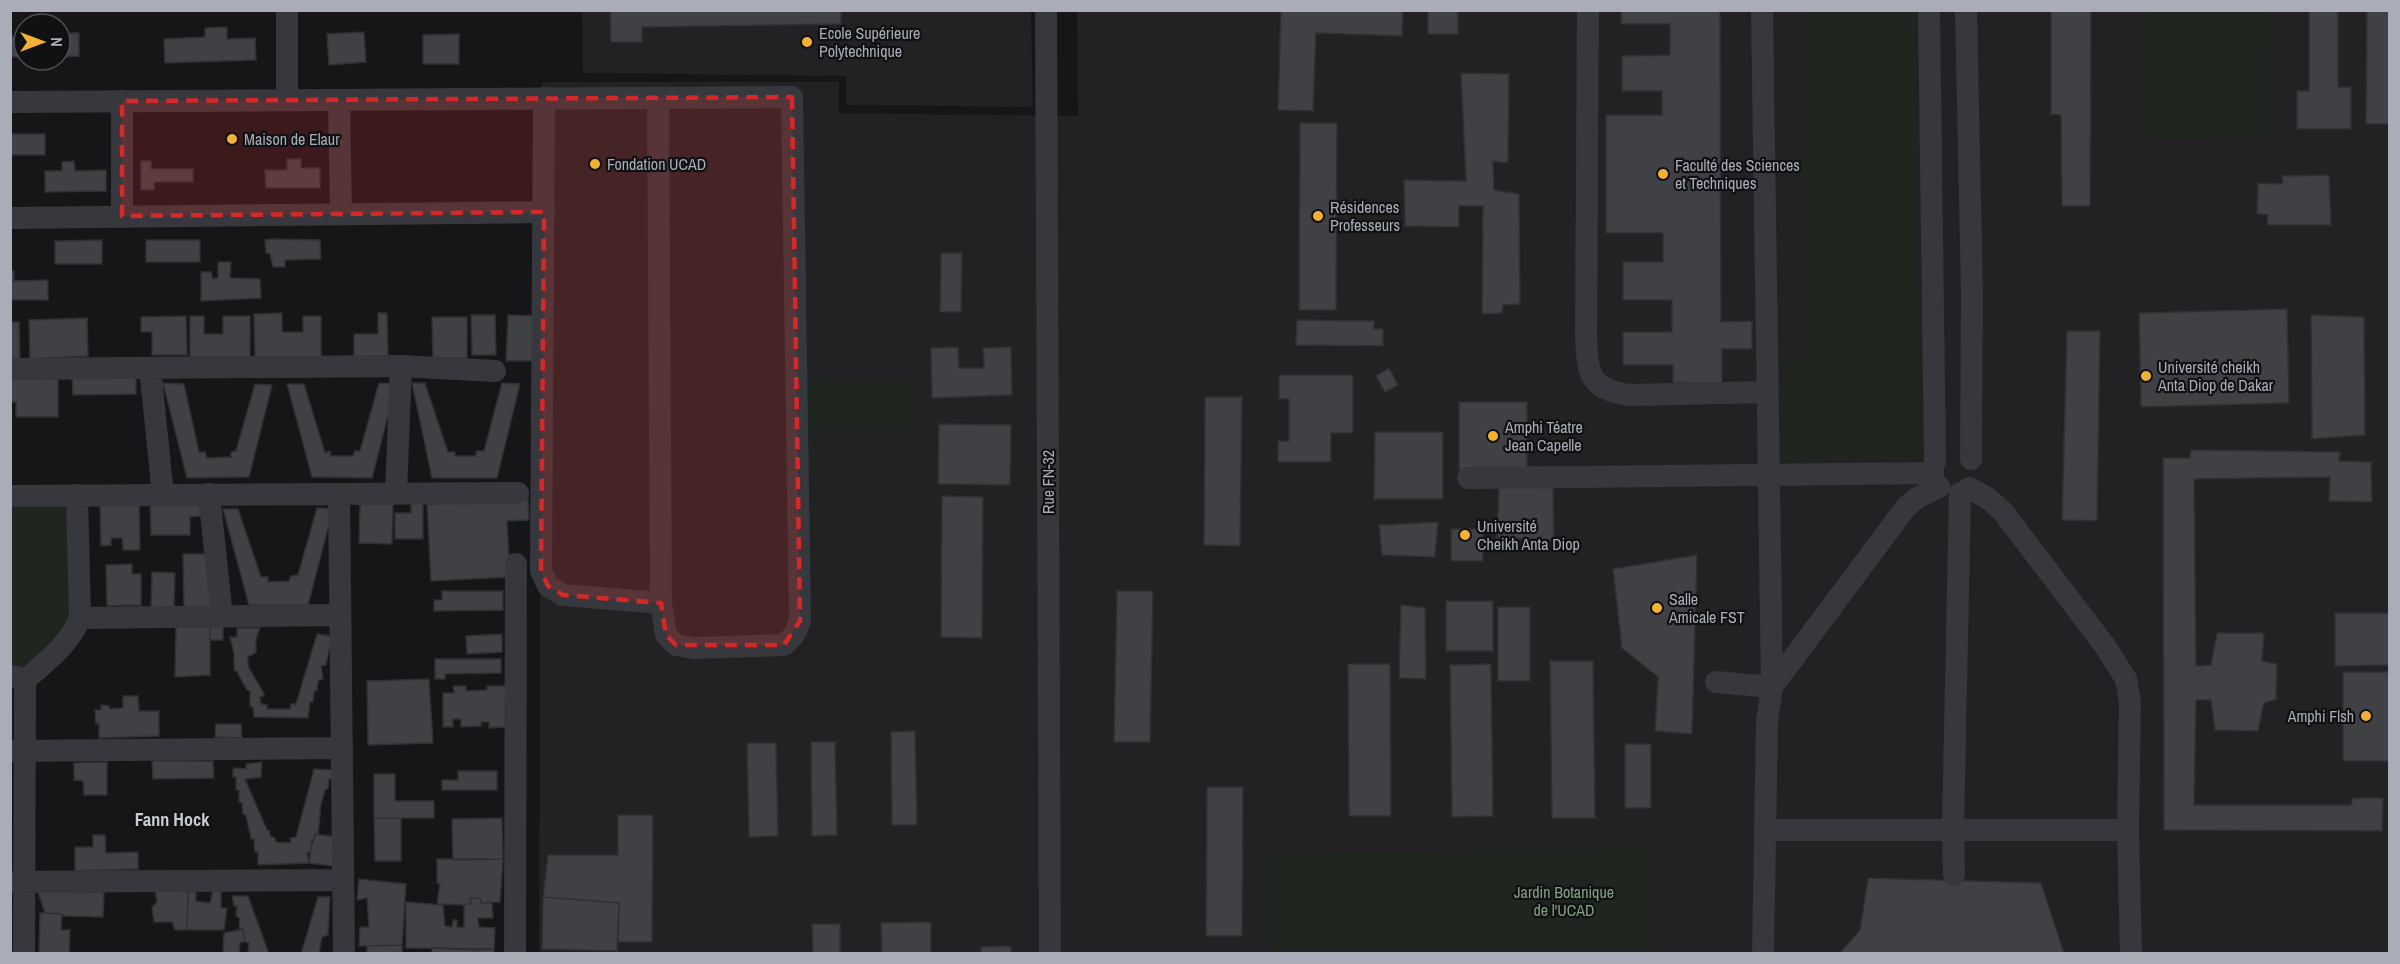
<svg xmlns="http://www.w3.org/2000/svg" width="2400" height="964" font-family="'Archivo Narrow',sans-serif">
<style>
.built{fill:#222225}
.green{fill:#1e261f}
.building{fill:#404145;stroke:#303034;stroke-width:1.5}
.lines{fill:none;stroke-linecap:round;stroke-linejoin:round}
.street{stroke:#37383d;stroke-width:22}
.marked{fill:#d62828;fill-opacity:0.2;stroke:#d62828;stroke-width:4.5;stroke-dasharray:12 8;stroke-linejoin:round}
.poi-dot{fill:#f2b134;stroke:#111113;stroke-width:2}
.labels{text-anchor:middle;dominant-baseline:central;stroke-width:4.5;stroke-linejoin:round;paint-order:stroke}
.poi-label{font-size:16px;fill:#a8adb8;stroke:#111113;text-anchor:start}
.street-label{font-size:16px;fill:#a8adb8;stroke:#111113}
.park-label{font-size:16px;fill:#7fa381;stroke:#111113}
.neighbourhood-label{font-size:18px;font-weight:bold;fill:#c9ccd4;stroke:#111113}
</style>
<rect width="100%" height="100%" fill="#161618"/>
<path class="built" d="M582,11H1031L1033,107L846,105V76L583,73Z
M1077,11H2389V953L539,954L542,82H839V113L1078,116Z"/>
<path class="green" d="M1803,11H1917L1919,459L1783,461L1785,363L1801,357Z
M2145,11H2269L2268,129L2259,138L2146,140Z
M804,382H917V430H804Z
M11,499L67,504L71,622L25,668L11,667Z
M1652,848L1653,953H1271L1270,853Z"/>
<path class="building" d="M610,10H841V24L642,27V42H611Z
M1281,10H1403L1402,36L1316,33L1313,111L1278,110Z
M1428,10H1458V34H1428Z
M1621,10H1720L1721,322L1752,321V349H1722V383H1673V365H1623V332H1672V300H1623V262H1663V233H1606V115H1662V91H1622V56L1670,55V24H1621Z
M2296,10H2338V87H2351V129H2297V91H2309V11Z
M2367,10H2390V124H2366Z
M2051,11H2091L2090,206H2062L2061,115L2051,114Z
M51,22V24H26V23Z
M227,27V39L255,38L256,60L165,63L164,39L205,37V28Z
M364,32L366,62L329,65L327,34Z
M60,33H79V56L60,57Z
M459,34V64H423V35Z
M10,36H24V57H10Z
M1461,73L1509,74L1508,163L1493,161L1494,190L1519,194L1520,304L1503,305L1502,313L1482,314L1483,206H1459V227L1405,226L1404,180L1466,181Z
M1300,123H1337L1336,310H1299Z
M10,134H45V155H10Z
M287,159H301V168H320V188H266L265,170H287Z
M74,161L75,171L106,170V191L45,192V171H62V162Z
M141,161H151V169H193V182H154V190H141Z
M2329,175L2331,225H2267L2268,215L2257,214L2258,183L2283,184L2282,176Z
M272,239L320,240L321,259L285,260V267H273L270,254L266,253L265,240Z
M102,240V264H55V241Z
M146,240H200V262H146Z
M941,253H962L961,312H940Z
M218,262H231L230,278L260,279L261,298L201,301V272H211L213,279L218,278Z
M10,271H14V281L48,280V300H10Z
M2287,309L2289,403L2141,407L2139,313Z
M282,313V332H303V316H321V357L255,358L254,314Z
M378,313H387L388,358H354V334H378Z
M471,315H495L496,355H472Z
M508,315L540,316L538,361H506Z
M2311,315L2364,317L2365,435L2312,439Z
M186,316L187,355H152V332H141V317Z
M190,316H204V334H223V316H250V357H190Z
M432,317H467V358L433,359Z
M87,318L88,356L30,359L29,320Z
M1297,320L1374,321V329H1383V346L1296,345Z
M10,322H19L20,359H10Z
M2067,331H2100L2097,521L2062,520Z
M958,347L959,368H984L983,348L1011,347L1012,395L932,398L931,348Z
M1389,368L1398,385L1385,392L1376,376Z
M1279,375H1353V433H1331V462H1278V441H1289V399H1279Z
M136,377V394L73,395L72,378Z
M10,378H58V417H16V402H10Z
M163,383L184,384L199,452H205L207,458L231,457V452L236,451L255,384L272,385L249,477L187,478Z
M379,383L396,384L372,478L312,477L287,384H304L325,453L330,451L331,456H353L355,451H360Z
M412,383H425L448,452H455V456H476V451H484L502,383L520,384L497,478H432Z
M1205,397H1242L1240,546L1204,545Z
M1459,402H1527V470H1459Z
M939,424L1011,425L1010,485L938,484Z
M1375,432H1443V499H1374Z
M2191,450L2340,452L2339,461L2371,462L2372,502L2329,501L2330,477L2194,479L2196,666L2211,665L2217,633H2264L2262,661L2277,664L2276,699L2264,703L2258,731L2215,730L2211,700H2196L2194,805H2351L2353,798H2383L2382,831L2164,830L2163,458H2190Z
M1499,486H1553L1554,540L1497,538Z
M942,496L983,497L982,638L941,637Z
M200,499V516L190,517V535H151L150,500Z
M528,499L529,520L507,521L510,577L431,581L427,504Z
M411,502H423V539H395V513H411Z
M360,503L393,504L392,544L359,543Z
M100,504H139L140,550H123L122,538H111V545L101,546Z
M317,508L333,509L308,605H249L223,509H238L261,577H268V582L289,581L291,576L298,575Z
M1438,522L1435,557L1382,555L1379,525Z
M1451,529H1483V561H1451Z
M183,554H212L213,608H184Z
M1697,555L1692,734L1655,731L1658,677L1622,648L1613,569Z
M132,564V574H141V605L107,606L106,565Z
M152,572L175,573L174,608H151Z
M442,591H503V610L434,611V600H442Z
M1117,591H1153L1150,742H1114Z
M1446,601H1493V651H1446Z
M1401,605L1425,608L1426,679L1399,678Z
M1498,607H1530V681H1498Z
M2335,613H2390V665L2335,666Z
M210,625V675L175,677L176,626Z
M210,625H223V640H210Z
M237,628H260L256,639V652L248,657V666L264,694V696L260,697L261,704L267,705V709H290L291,704H296L317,634L332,636L326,665L321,666L323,679L318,681L317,691H314L313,702H310L308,718L254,717L253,707L250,706V691L247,690L237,672L234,670V653L230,637H237Z
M502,634V652L467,654L466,636Z
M435,659H501V673L445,674V679H435Z
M1550,661H1593L1595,818H1552Z
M1348,664H1390L1391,816H1349Z
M1491,664L1493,816L1452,817L1450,665Z
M2343,672H2390V761H2343Z
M429,679L433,743L368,745L367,681Z
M453,686H466V691L487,690V686H508L509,727L489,728V722H481V726L461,727V719H453V727H443V693H454Z
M123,696H138L139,711H159V736L99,738V723L96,724L95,710H101V705L109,706V709L123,708Z
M216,724H241L242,738L215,737Z
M915,731L917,825H892L891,732Z
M811,742H835L837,835L812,836Z
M747,743H776L778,836L749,837Z
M1625,744H1651V808H1625Z
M152,761H213L214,778L153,779Z
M107,762V795H84L83,781L74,780V763Z
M262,762L261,777L245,779L267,830L270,831V836L275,838L276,842L291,843L290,838L296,837L314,769L333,770V779H329L328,789L325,790L321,804L318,835L315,834L310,852L307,853L309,863L258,865V852H255L254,839H251L246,815L243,814L242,803L239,802V790H236V777H233V768L246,769V764Z
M458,771H497V790H442V780H458Z
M374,774H395V801H434V818H374Z
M1207,787H1243L1242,936H1206Z
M618,815H653L652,942H618L619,903L543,897L548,855H618Z
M374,818H401V861H375Z
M502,818L503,859L453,860L452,819Z
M315,834L337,837L333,866L309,863L312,840H314Z
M93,835H105L106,853L138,852V869L75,871V847H93Z
M437,859H503L500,902L481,903L480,898H470L471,903L464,905L437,904L440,884L437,883Z
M1868,878L2041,883L2063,950L2067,954H1839L1860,930Z
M359,879L406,884L402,945L359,946L360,927H369L367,898L357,900Z
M155,889L188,892L187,930H175L172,922H154L152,907L157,902Z
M221,889V908H227L224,930H187L188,892H196V901L210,903L213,890Z
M38,892H104L103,917L64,916L62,914L45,913Z
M232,896H248L269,954L248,953L249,943L245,942L243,929L239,928L240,918L236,916L237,906H234Z
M318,897H330L328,935L322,937L319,954H301Z
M543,897L619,903L617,951L542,949Z
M470,898H480L481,903H492L493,918H478L479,927L495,928L494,949L406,948V902L443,905L445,926L452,927L453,920H457V928L464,927V905L471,903Z
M40,913L62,914L61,930H70L69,954H39Z
M931,922V954H882L881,923Z
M812,924H840V954H813Z
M243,929L245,942H240L239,954H223L224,933Z
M402,945V954H367V946Z
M1011,946V954H981V947Z
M432,948L476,950V954H432Z
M494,949V954H476V950Z"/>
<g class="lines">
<path class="street" d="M287,10V100
M1046,10L1050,954
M1588,10L1586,338C1588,374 1589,389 1629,395L1767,392
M1929,10L1935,462
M1966,10L1972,295L1971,459
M544,98L541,571L548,586L563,595L661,603
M339,100L341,214
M122,101V216
M10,102L792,97L800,621L794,635L784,645L693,648L676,645L666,635L661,603L658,98
M10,218L544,212
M150,368L163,495
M10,369L401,366L495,371
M1468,478L1933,473
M1969,488L1989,499L2004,513L2105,646L2126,679L2130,702L2128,830L2131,954
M396,493L401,366
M209,494L222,617
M339,494L344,954
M10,496L518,493
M80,618L340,615
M12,676L25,680C46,662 70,644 80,618L77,495
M1716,682L1772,687L1762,10
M10,751L342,748
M1765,830H2128
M1954,875L1953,829L1960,493
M10,882L343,880
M24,954L25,680
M515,954L516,564
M1763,954L1767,721L1772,687L1906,507L1917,498L1939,487"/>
</g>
<path class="marked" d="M792,97L800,621L784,645H676L666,635L661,603L563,595L548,586L541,571L544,212L122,216V101Z"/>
<g class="poi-dot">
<circle cx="807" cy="42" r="6"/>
<circle cx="232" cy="139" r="6"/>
<circle cx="595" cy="164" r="6"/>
<circle cx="1663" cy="174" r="6"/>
<circle cx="1318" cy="216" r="6"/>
<circle cx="2146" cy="376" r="6"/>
<circle cx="1493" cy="436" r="6"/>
<circle cx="1465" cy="535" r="6"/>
<circle cx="1657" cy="608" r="6"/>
<circle cx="2366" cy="716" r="6"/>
</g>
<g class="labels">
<g class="poi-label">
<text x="819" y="33">Ecole Supérieure<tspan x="819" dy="18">Polytechnique</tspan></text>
<text x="244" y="139">Maison de Elaur</text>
<text x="607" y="164">Fondation UCAD</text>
<text x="1675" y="165">Faculté des Sciences<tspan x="1675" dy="18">et Techniques</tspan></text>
<text x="1330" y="207">Résidences<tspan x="1330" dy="18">Professeurs</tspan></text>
<text x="2158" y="367">Université cheikh<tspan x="2158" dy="18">Anta Diop de Dakar</tspan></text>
<text x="1505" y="427">Amphi Téatre<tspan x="1505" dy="18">Jean Capelle</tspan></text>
<text x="1477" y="526">Université<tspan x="1477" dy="18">Cheikh Anta Diop</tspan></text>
<text x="1669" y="599">Salle<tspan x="1669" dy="18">Amicale FST</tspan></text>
<text x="2354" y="716" text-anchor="end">Amphi Flsh</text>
</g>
<g class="street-label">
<text transform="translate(1048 482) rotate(-90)">Rue FN-32</text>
</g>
<g class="park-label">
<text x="1564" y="892">Jardin Botanique<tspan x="1564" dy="18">de l'UCAD</tspan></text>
</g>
<g class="neighbourhood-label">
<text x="172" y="819">Fann Hock</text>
</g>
</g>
<rect width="2400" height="964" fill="none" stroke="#a8adb8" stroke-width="24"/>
<g transform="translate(42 42) rotate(90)"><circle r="28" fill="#111113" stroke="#4d4f55" stroke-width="1.5"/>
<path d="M0-4.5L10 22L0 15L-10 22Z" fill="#f2b134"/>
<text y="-9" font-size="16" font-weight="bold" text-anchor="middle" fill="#a8adb8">N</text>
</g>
</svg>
